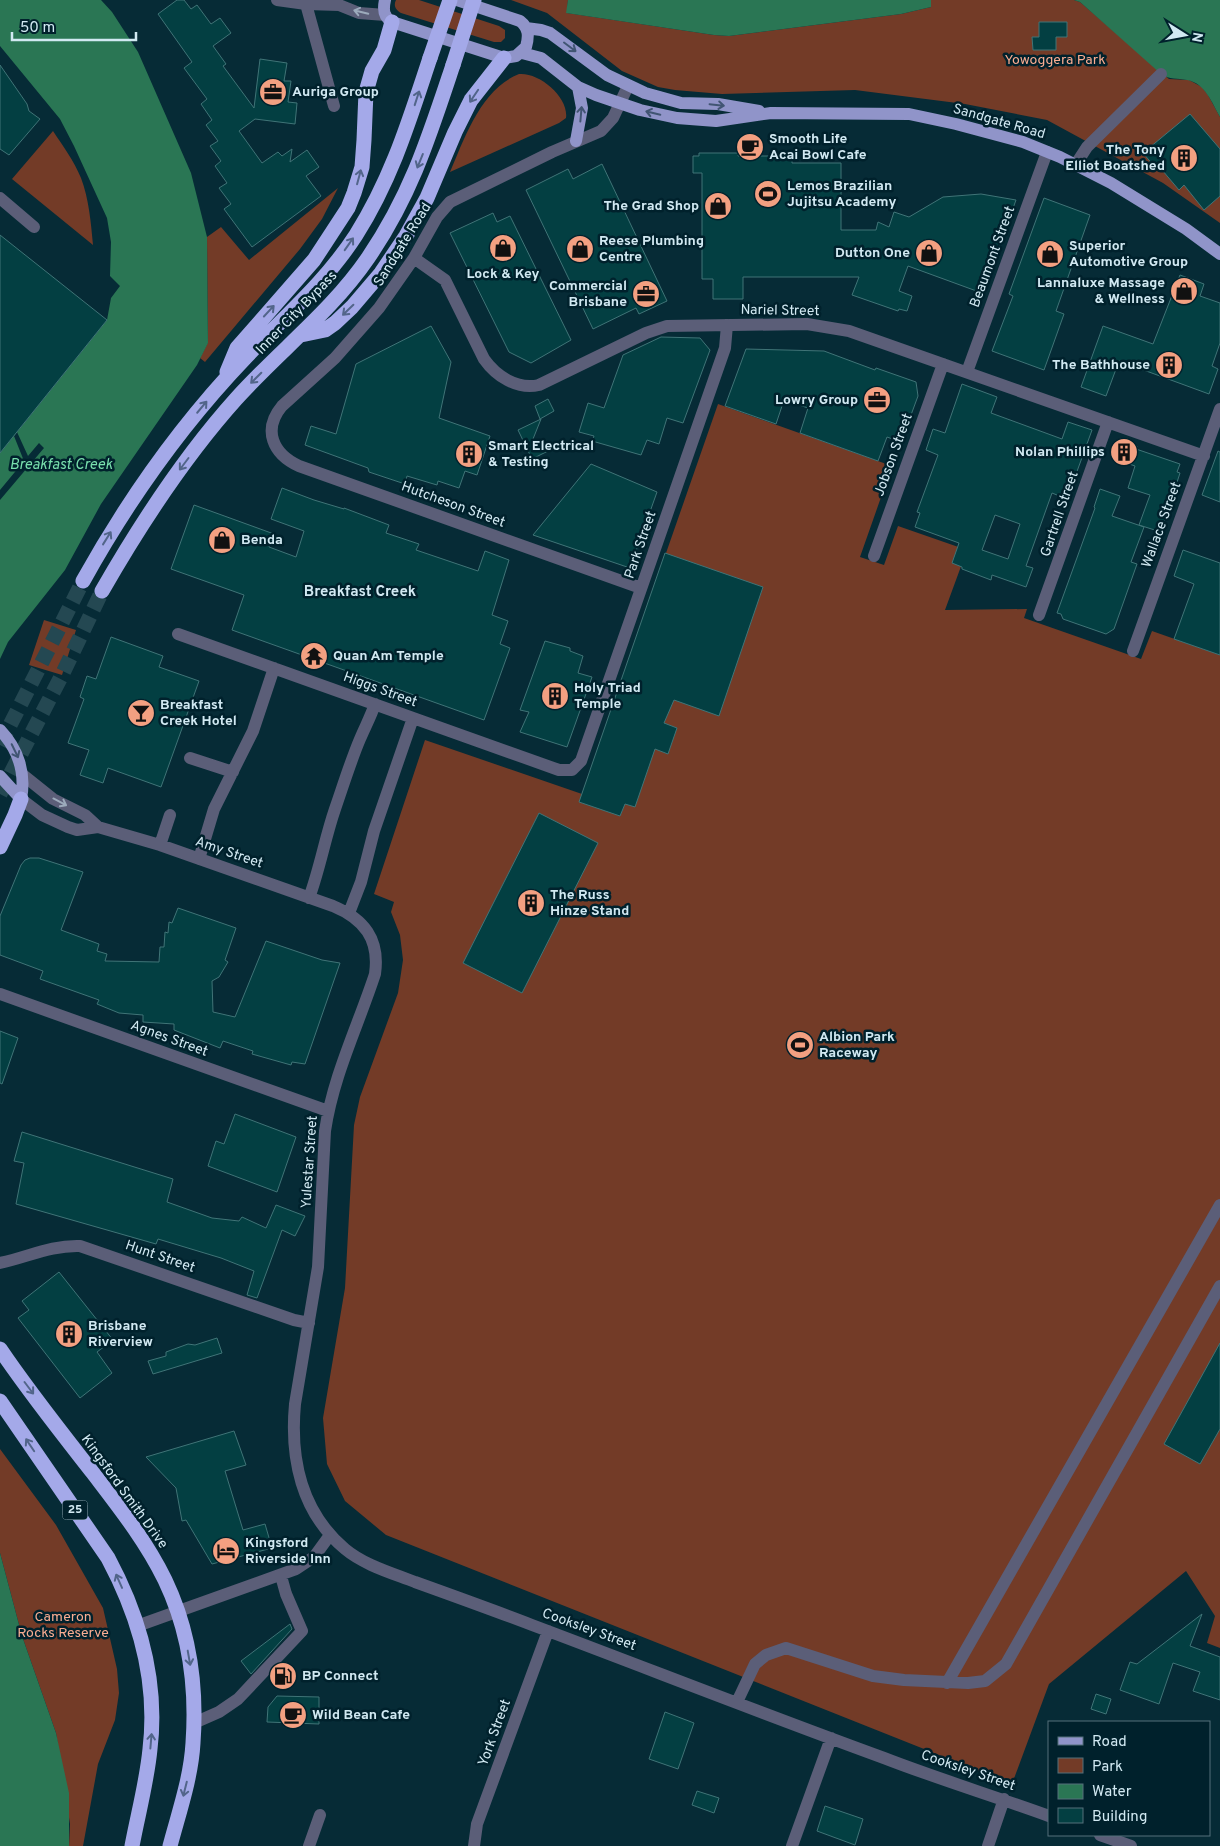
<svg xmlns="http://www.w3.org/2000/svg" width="1220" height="1846" font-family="Overpass,sans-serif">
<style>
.green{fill:#733b27}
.water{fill:#2a7654}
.pier{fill:#062b36}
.building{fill:#033f42;stroke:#407477;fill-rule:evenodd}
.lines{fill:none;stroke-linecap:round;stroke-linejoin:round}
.highway-tunnel{stroke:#244852;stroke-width:15;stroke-dasharray:15 8;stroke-linecap:butt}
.minor{stroke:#5b5e78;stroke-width:12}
.major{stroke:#9094c9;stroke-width:12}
.highway{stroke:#a4a9e9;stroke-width:15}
.highway-bridge{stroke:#a4a9e9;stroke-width:15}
.oneway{stroke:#9caabb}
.oneway2{stroke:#415573}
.oneway3{stroke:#52658a}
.labels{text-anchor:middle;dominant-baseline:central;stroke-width:5;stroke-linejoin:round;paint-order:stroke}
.shield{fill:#00212c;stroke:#92adb7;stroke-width:1}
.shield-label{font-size:12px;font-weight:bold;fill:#d1e9f2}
.park-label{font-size:14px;fill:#faad92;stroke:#00212c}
.poi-label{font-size:14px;font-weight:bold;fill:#d1e9f2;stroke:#00212c;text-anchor:start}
.street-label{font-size:14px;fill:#d1e9f2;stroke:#00212c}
.water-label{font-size:15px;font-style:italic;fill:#78e0ad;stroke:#00212c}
.neighbourhood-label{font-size:15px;font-weight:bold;fill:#d1e9f2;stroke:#00212c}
</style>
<rect width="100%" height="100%" fill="#062b36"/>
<path class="green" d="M396,0H419L499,26L505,30V38L501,42H494L401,13C396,10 393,6 396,0Z
M511,0H568L567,13L714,35L729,36L901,14L931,7V0H1074L1080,2L1169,79L1189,80L1202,87L1208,95L1220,117V223L1163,183L1047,120L965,104L855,90L722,94L675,90L658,87L622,71L547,13Z
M519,74C539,72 569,97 566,118L559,123L450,172C465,137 481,89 519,74Z
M53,131C63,146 74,161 81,178C89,199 91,223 93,245L12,179Z
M338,188L322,219L300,249L205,362L200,358L208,342L207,237L221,227L249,260Z
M718,404L892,466L860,557L884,565L898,526L967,550L945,610L1027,609L1024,618L1141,659L1152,631L1220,655V1648L1207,1643L1215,1616L1186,1571L1049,1684L1012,1784L386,1535L345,1501L327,1464L323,1418L345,1288L354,1125L360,1097L398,993L403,960L400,935L391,912L394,902L374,894L425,740L582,794Z
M44,620L76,630L62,675L29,665Z
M0,1449L56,1525L103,1608L117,1669L119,1693L115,1720L98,1764L83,1846H69L70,1824L56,1733L22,1636L0,1553Z"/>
<path class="water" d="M0,0H101L112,12L138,52L191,173L207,237L208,343L197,365L101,504L65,570L8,642L0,659V453L107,320L111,298L120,286L110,276L111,242L107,218L74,146L60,119L0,46Z
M568,0H931V7L901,14L729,36L714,35L566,13Z
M1074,0H1220V117C1212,103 1205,83 1187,80C1177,78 1170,80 1161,74L1080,2Z
M0,1553L22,1636L56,1733L69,1793V1846H0Z"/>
<path class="pier" d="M17,432L28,456L39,443L44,448L0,500V490L24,461L14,436Z"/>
<path class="building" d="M177,0H184L191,9L197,5L211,24L220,18L231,33L213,46L226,64L223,66L254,108L260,59L287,63L284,81H291L288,102L297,103L295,124L255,119L239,131L262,163L278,152L282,156L292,149L290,162L307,150L319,167L306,176L321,196L252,247L224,209L231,204L219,188L227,183L215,166L221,161L210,146L218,141L206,125L212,120L201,104L207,99L184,68L192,62L158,14Z
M1039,22H1067V37H1056V50H1033L1032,37H1039Z
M0,65L27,104L29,111L40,119L9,155L0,149Z
M1190,114L1220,149V196L1204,210L1184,185L1179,190L1157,164L1154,166L1143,153Z
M699,153H739L738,156H792V163H841V230H876L878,222L889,227L894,212L909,217L943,197L981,194L1016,200L982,293L908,266L899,291L912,296L907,311L899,309L898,311L852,295L859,277H743V299H713V279H702V173H693V156H699Z
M602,164L667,301L639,314L636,308L593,329L526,190L568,169L573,179Z
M1044,198L1090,215L1056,311L1064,314L1044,370L992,351L1013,296L1009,294Z
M493,213L497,222L510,216L571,340L531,363L509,352L450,233Z
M0,235L107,320L0,453Z
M1180,275L1204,284L1200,296L1220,303V343L1212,366L1218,369L1209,394L1119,361L1106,396L1081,387L1103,326L1153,344Z
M431,326L451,362L439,418L490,436L477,475L465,471L459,488L438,481L437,485L407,476L405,484L369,472L368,468L305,445L311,426L336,434L356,364Z
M661,337L700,338L710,350L683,423L667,418L659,444L647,440L641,455L592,441L594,436L579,432L588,403L604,408L623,355Z
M746,349L824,351L875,370L876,368L916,382L918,396L901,442L887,437L878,461L800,433L808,408L784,400L776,424L725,406Z
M962,384L997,397L991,413L1062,439L1068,422L1092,430L1067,499L1052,493L1026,566L1033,568L1026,587L992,575L991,580L962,569V567L952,563L959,543L915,527L920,513L917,512L938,455L926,450L933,429L945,433ZM995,515L1020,524L1008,559L982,550Z
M548,399L554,411L540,419L535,406Z
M541,419L533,439L554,448L532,459L518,430Z
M1119,440L1137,446L1136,449L1180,464L1177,472L1180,473L1161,532L1139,525L1150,495L1128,488L1135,466L1112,458Z
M1218,451L1220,452V502L1202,495Z
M591,464L657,492L630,568L533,535Z
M282,488L314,500L344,509V508L389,525L386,533L419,544L416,550L478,571L485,551L509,560L492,615L508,621L500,644L510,648L484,720L232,630L244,595L171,569L194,505L274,534L269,547L296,557L304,531L271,519Z
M1100,489L1120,496L1112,516L1144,527L1131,562L1137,564L1114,629L1106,634L1063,619L1061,614L1057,613L1095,508L1094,507Z
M1183,550L1220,563V655L1174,639L1194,584L1174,576Z
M665,553L763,587L719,716L674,700L664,723L677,728L668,754L655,749L635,807L625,804L620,816L579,802Z
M111,637L163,656L159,667L199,681L161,787L108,768L103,783L80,775L89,750L68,743L84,699L80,697L87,676L96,679Z
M545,641L570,648V651L583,656L578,673L592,677L567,747L520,732L529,712L520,710Z
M539,813L598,843L522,993L463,963Z
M30,858H39L83,872L61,930L99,944L97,951L107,954L105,961L159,962L160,947H164L165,932L168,933L169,922L172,923L178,908L236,928L225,960L228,962L219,977L212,981L213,1012L235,1017L266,941L322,960L340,963L305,1064L292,1062L291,1065L252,1054L253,1051L223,1041L220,1048L174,1030V1024L143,1022V1015L119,1013L97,1004L99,1000L40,979L43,971L0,955V916L21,865L25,860Z
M0,1031L18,1038L2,1084L0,1083Z
M235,1114L296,1137L277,1192L208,1166L216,1141L224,1144Z
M22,1132L173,1179L167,1202L212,1218L239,1221L242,1217L266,1228L276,1205L305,1216L295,1236L282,1230L257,1298L247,1295L254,1271L221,1258L158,1239L156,1244L16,1204L24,1163L14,1161Z
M59,1272L113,1340L97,1352L112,1373L80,1398L18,1318L29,1310L22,1301Z
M217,1338L222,1353L153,1374L148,1361L166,1356V1352L188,1344L195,1345Z
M1220,1343V1429L1200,1464L1164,1444Z
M234,1431L246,1465L225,1471L243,1530L265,1524L272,1548L212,1564L186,1520L182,1521L176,1488L146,1457Z
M1202,1614L1190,1646L1220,1657V1700L1193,1691L1200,1672L1173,1663L1159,1704L1120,1690L1130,1662L1137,1664Z
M290,1624L292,1629L251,1674L241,1661Z
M1096,1694L1111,1699L1106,1714L1091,1709Z
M277,1696L319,1697V1724L267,1722L268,1707Z
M665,1712L694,1723L678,1769L649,1759Z
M697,1791L719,1798L714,1813L692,1805Z
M825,1806L863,1819L855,1845L817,1831Z"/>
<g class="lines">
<path class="highway-tunnel" d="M0,745L83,581
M0,794L62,675L102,591"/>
<path class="minor" d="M277,0L306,4L339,5L359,13L385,15
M306,4L334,106
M628,86L613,118L601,131L552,152L450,202L437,217L414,258L379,308L335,358L282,406C262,430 273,454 299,466L641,588
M1076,164L1087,147L1161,74
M0,198L34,227
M414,258L445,280L484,359C496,376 517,390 539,385L646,333L667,326L807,324L849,331L1204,456
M967,372L1047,152
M874,556L943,364
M1039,615L1108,422
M178,634L559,770H572L581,761L725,348L727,325
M1133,651L1220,409
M190,758L233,772
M23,775L53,799L85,815L98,827
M21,799L42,815L68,827L77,830L98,827L160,845L333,906C364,919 380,939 375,974C358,1026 333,1076 325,1131L318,1267L295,1404C290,1458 301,1512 345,1549C364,1565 392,1573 415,1582C454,1596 493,1610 532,1625C649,1669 766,1715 884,1758C938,1779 994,1796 1049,1816
M160,845L170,815
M199,859L214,809L253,731L274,668
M309,898C320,868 325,838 335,809C343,786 351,760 360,739C365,727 371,716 375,704
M349,913L361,882L374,831L413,718
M0,994L328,1111
M0,1263C28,1257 51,1245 80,1246L294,1320L309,1323
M137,1626L296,1569L314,1557L330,1535
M947,1683L1220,1205
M737,1702L755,1664L766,1655L786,1648L873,1676L904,1680L968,1683L985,1681L1006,1664L1220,1286
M194,1723L219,1712L238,1699L302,1631L286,1594L281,1576
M1100,1835L1131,1846
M309,1846L320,1815
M474,1846L477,1824L548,1631
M792,1846L831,1738
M988,1846L1004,1799"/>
<path class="major" d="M385,0C383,9 383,17 392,22L504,58L516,56L526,47C529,36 529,28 520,21L457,0
M526,28L541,30L550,33L607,75L645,93L681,103L718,104L759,111
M522,53L541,58L578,87L596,95L640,110L677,118L716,121L771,113L909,114L956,124L1023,142L1060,157L1111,183L1186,229L1220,254
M576,141L582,108L578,87
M0,730C18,749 26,773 21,799
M0,776L21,799"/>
<path class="highway" d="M301,335L325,330L335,323L352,307L381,273L406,236L427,198L455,132L471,100L504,58
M227,372L237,348L314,260L348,208L354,193L362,167L364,140L366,92L372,71L384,50L392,22
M83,581C128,500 181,425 245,358C283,318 325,283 356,235C392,178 409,121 430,58
M102,591C141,523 184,457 236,399C279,351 331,312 368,258C411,195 429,137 453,65
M0,847L15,815L21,799
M0,1349C29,1392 61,1432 93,1473C119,1507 146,1541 165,1580C189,1630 197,1687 193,1743C191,1778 179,1812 170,1846
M0,1401L108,1558C139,1616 158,1682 150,1749C147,1781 138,1814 132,1846"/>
<path class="highway-bridge" d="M430,58L450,0
M453,65L474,0"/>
</g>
<defs><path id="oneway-shaft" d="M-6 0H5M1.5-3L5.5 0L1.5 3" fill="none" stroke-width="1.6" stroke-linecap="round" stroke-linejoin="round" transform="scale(1.25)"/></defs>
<g class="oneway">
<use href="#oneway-shaft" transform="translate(361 12) rotate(-166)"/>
<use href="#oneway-shaft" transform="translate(60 802) rotate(28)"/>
</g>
<g class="oneway2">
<use href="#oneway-shaft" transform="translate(570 47) rotate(37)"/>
<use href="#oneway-shaft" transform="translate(717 105) rotate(6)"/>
<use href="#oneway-shaft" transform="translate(653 113) rotate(-167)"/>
<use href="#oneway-shaft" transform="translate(581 114) rotate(-85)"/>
<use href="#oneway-shaft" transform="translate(15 751) rotate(64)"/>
</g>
<g class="oneway3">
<use href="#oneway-shaft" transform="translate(474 96) rotate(124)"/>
<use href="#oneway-shaft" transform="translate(417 98) rotate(-72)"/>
<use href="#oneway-shaft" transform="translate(420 161) rotate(112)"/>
<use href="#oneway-shaft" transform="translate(359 177) rotate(-75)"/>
<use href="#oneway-shaft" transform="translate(349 244) rotate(-55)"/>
<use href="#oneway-shaft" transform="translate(348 310) rotate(136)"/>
<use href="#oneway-shaft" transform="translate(269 311) rotate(-47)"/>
<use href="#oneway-shaft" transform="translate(256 378) rotate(135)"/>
<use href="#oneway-shaft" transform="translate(202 407) rotate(-50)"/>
<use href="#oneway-shaft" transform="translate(184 464) rotate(127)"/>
<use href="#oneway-shaft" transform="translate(107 538) rotate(-58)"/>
<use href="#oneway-shaft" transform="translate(29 1388) rotate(53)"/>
<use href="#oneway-shaft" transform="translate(30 1445) rotate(-124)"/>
<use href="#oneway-shaft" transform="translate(119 1581) rotate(-114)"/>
<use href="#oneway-shaft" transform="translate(189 1658) rotate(80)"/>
<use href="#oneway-shaft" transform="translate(151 1741) rotate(-85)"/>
<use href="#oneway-shaft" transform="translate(185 1789) rotate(104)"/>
</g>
<defs>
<g id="office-disc" transform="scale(1.4375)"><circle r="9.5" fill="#f3a081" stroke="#00212c"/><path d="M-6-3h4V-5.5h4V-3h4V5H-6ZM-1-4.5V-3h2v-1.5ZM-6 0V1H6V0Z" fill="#111"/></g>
<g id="cafe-disc" transform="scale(1.4375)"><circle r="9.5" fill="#f3a081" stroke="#00212c"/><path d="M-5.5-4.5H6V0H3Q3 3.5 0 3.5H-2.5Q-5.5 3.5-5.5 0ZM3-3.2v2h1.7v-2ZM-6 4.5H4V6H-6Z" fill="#111"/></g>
<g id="building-disc" transform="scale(1.4375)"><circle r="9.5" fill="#f3a081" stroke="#00212c"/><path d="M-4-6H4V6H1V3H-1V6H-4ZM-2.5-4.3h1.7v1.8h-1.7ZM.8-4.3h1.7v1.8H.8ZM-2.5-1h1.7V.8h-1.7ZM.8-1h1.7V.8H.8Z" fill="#111"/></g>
<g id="stadium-disc" transform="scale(1.4375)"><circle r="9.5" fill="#f3a081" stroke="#00212c"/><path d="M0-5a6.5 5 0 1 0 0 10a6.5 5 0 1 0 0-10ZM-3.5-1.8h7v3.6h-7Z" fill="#111"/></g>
<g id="shop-disc" transform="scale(1.4375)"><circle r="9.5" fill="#f3a081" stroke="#00212c"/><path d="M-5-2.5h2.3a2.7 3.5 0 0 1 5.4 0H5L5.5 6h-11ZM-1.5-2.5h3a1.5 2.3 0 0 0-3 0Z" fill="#111"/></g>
<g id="temple-disc" transform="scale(1.4375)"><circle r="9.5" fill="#f3a081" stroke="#00212c"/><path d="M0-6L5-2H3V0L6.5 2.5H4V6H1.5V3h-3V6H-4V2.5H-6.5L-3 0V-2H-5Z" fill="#111"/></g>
<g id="bar-disc" transform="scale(1.4375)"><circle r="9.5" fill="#f3a081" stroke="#00212c"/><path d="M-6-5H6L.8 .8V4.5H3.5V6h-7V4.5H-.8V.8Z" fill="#111"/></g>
<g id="hotel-disc" transform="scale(1.4375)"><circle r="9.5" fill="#f3a081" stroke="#00212c"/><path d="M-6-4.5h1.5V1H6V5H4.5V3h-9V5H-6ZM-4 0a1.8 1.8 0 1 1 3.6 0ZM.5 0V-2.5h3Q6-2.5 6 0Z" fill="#111"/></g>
<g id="fuel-disc" transform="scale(1.4375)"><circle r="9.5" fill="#f3a081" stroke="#00212c"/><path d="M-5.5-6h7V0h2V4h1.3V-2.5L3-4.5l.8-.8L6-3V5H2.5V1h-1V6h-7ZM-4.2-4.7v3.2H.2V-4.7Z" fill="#111"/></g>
</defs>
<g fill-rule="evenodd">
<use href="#office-disc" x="273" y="92"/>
<use href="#cafe-disc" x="750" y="147"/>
<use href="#building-disc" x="1184" y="158"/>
<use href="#stadium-disc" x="768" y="194"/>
<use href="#shop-disc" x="718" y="206"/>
<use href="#shop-disc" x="503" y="248"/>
<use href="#shop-disc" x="580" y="249"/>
<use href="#shop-disc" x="929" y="253"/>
<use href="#shop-disc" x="1050" y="254"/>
<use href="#shop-disc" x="1184" y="291"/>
<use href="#office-disc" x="646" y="294"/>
<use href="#building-disc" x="1169" y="365"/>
<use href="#office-disc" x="877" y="400"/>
<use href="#building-disc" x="1124" y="452"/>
<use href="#building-disc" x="469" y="454"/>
<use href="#shop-disc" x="222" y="540"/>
<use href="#temple-disc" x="314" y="656"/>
<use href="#building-disc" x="555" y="696"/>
<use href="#bar-disc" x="141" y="713"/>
<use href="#building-disc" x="531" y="903"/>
<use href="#stadium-disc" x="800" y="1045"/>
<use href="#building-disc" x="69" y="1334"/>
<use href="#hotel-disc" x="226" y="1551"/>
<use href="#fuel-disc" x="283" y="1676"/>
<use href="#cafe-disc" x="293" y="1715"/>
</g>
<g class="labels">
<rect class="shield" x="62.5" y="1500.5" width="25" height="19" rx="4"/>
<g class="shield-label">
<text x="75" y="1510">25</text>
</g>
<g class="park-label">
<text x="1055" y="60">Yowoggera Park</text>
<text x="63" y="1617">Cameron<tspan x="63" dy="16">Rocks Reserve</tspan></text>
</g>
<g class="poi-label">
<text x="292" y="92">Auriga Group</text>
<text x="769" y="139">Smooth Life<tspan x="769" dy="16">Acai Bowl Cafe</tspan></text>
<text x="1165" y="150" text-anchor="end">The Tony<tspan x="1165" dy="16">Elliot Boatshed</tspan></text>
<text x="787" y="186">Lemos Brazilian<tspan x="787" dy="16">Jujitsu Academy</tspan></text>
<text x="699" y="206" text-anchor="end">The Grad Shop</text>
<text x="599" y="241">Reese Plumbing<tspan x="599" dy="16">Centre</tspan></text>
<text x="1069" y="246">Superior<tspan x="1069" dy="16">Automotive Group</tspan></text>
<text x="910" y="253" text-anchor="end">Dutton One</text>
<text x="503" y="274" text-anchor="middle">Lock &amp; Key</text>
<text x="1165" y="283" text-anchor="end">Lannaluxe Massage<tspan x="1165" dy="16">&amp; Wellness</tspan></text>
<text x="627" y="286" text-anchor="end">Commercial<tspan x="627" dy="16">Brisbane</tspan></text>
<text x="1150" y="365" text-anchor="end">The Bathhouse</text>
<text x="858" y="400" text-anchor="end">Lowry Group</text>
<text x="488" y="446">Smart Electrical<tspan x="488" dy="16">&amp; Testing</tspan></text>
<text x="1105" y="452" text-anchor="end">Nolan Phillips</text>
<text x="241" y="540">Benda</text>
<text x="333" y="656">Quan Am Temple</text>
<text x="574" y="688">Holy Triad<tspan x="574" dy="16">Temple</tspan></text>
<text x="160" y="705">Breakfast<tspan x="160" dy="16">Creek Hotel</tspan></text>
<text x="550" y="895">The Russ<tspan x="550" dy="16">Hinze Stand</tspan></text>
<text x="819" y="1037">Albion Park<tspan x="819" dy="16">Raceway</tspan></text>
<text x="88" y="1326">Brisbane<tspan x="88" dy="16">Riverview</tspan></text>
<text x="245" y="1543">Kingsford<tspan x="245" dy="16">Riverside Inn</tspan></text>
<text x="302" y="1676">BP Connect</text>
<text x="312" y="1715">Wild Bean Cafe</text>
</g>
<g class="street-label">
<text transform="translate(999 122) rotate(16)">Sandgate Road</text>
<text transform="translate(403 245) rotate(-58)">Sandgate Road</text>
<text transform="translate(993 257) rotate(-70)">Beaumont Street</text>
<text transform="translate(780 311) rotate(1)">Nariel Street</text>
<text transform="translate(297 313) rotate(-46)">Inner City Bypass</text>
<text transform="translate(894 455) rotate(-70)">Jobson Street</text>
<text transform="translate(453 505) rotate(20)">Hutcheson Street</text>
<text transform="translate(1060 514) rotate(-71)">Gartrell Street</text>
<text transform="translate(1162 525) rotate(-70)">Wallace Street</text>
<text transform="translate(641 545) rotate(-71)">Park Street</text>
<text transform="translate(380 690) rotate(20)">Higgs Street</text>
<text transform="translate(229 853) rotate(19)">Amy Street</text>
<text transform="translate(169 1039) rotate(20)">Agnes Street</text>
<text transform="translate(310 1162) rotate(-86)">Yulestar Street</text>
<text transform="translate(160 1257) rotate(19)">Hunt Street</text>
<text transform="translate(124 1492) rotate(54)">Kingsford Smith Drive</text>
<text transform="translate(589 1630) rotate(20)">Cooksley Street</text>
<text transform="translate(495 1733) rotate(-70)">York Street</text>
<text transform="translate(968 1771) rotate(19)">Cooksley Street</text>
</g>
<g class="water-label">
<text x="61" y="465">Breakfast Creek</text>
</g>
<g class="neighbourhood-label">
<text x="360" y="592">Breakfast Creek</text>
</g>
</g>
<rect x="1048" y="1721" width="162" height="115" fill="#00212c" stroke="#54717b"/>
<rect x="1058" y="1737" width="25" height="8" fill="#9094c9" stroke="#54717b"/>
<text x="1092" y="1746" font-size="15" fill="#d1e9f2">Road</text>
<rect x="1058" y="1758" width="25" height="15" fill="#733b27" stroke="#54717b"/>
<text x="1092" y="1771" font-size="15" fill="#d1e9f2">Park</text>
<rect x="1058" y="1784" width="25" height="15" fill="#2a7654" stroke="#54717b"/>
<text x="1092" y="1796" font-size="15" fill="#d1e9f2">Water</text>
<rect x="1058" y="1808" width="25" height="15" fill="#033f42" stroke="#54717b"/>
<text x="1092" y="1821" font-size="15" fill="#d1e9f2">Building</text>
<g transform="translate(1185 35) rotate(101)" stroke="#00212c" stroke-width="4" paint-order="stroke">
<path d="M0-4L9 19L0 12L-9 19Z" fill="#d1e9f2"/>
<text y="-8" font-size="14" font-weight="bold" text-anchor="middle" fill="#d1e9f2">N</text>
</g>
<path d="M12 32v8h124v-8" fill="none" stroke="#d1e9f2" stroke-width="2.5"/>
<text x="20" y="32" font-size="15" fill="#d1e9f2" stroke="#00212c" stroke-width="4" paint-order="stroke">50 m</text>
</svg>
